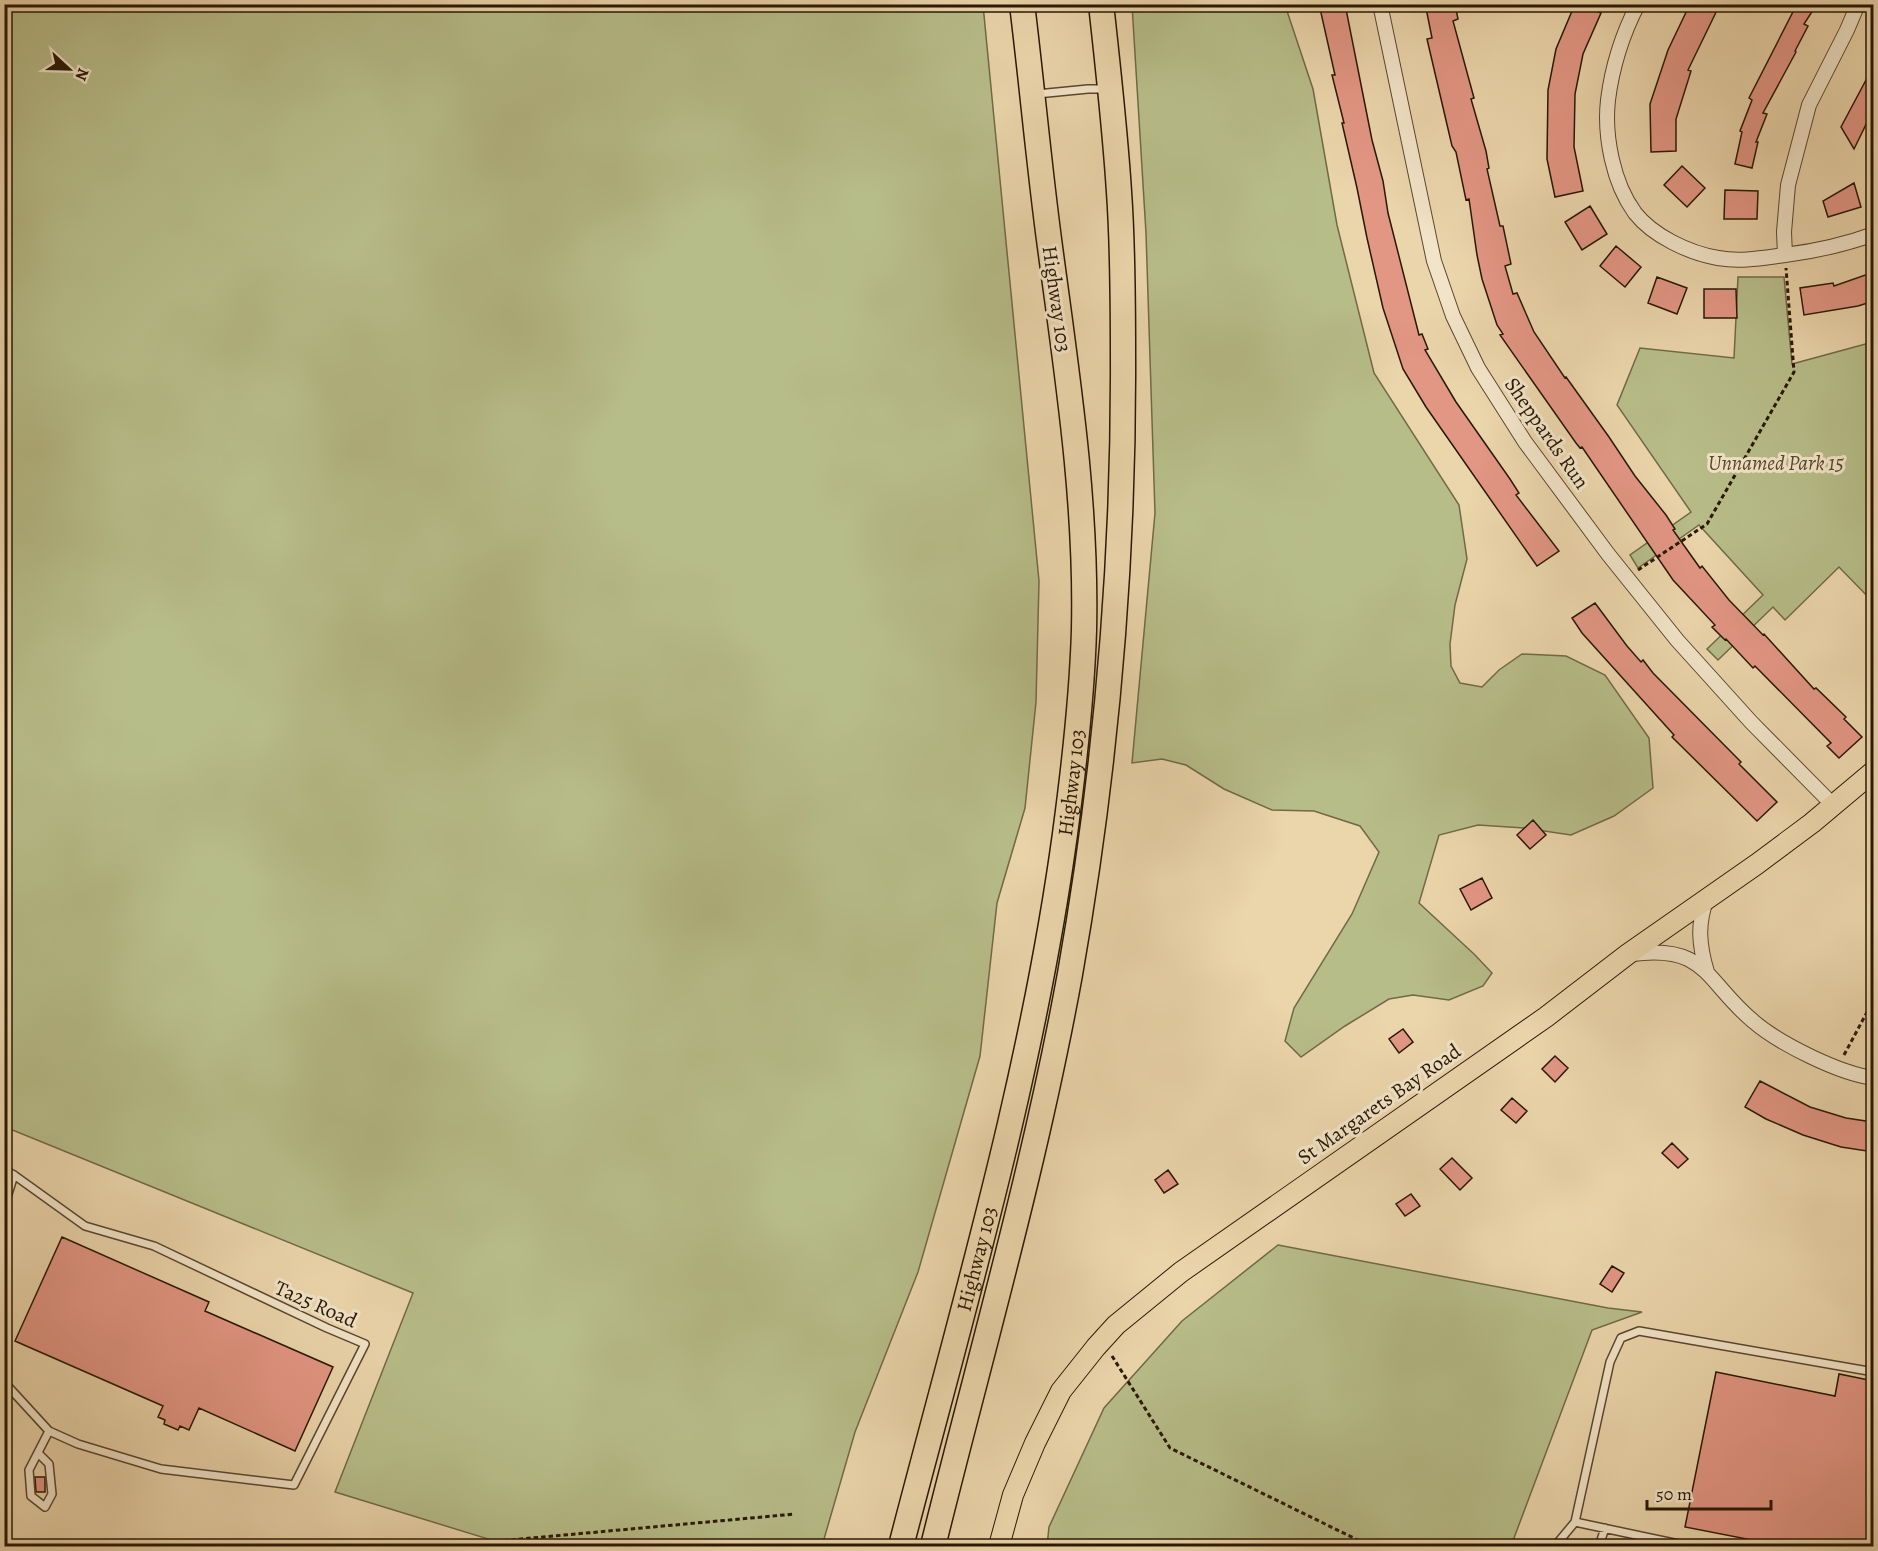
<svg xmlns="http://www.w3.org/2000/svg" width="1878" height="1551" font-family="Alegreya,serif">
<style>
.green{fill:#b7bd89;stroke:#706a46;stroke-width:1.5}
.building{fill:#e29684;stroke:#291804;stroke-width:1.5}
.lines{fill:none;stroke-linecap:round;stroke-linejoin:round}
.lane-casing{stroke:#5a472e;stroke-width:10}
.street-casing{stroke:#5a472e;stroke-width:16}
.primary-casing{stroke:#291804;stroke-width:22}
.highway-casing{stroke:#291804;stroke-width:27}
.path{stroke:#291804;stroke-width:3;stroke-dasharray:4.5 3;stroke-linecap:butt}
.lane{stroke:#f2e4c8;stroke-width:7}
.street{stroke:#f2e4c8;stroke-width:14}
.primary{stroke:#ebd5ab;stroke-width:20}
.highway{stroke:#ebd5ab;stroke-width:24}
.labels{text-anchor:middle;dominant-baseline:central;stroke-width:6;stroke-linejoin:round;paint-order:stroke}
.street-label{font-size:21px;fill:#291804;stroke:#f2e4c8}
.park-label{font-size:21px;font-style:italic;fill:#544a2c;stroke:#f2e4c8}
</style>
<rect width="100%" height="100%" fill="#ebd5ab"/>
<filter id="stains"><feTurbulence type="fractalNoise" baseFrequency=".00333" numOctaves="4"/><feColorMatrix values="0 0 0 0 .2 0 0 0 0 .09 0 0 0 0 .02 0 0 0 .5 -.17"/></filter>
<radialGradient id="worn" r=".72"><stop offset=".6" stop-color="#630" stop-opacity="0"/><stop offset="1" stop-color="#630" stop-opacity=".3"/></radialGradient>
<path class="green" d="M4,5H983L1039,581L1036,702L1025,808L997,903L980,1056L918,1272L855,1432L822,1546H511L335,1492L413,1293L5,1127Z
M1132,5H1285L1313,89L1337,225L1374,373L1459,505L1467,559L1455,605L1450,644L1451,666L1460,683L1482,687L1499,670L1522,654L1566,656L1605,675L1649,738L1653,788L1614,816L1571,835L1524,828L1478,825L1439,835L1419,903L1475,955L1492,973L1483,986L1449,1000L1413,995L1389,999L1345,1026L1301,1057L1285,1041L1294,1008L1352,914L1379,852L1360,826L1314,811L1272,810L1224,789L1186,765L1162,759L1132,763L1155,513L1146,233Z
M1738,277H1784L1792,364L1873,342V602L1839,567L1785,620L1773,607L1718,660L1707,649L1763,595L1699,525L1638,568L1630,555L1691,512L1617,405L1640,348L1734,358Z
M1278,1245L1608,1308L1642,1312L1592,1330L1511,1546H1047L1049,1527L1104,1408L1182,1321Z"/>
<path class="building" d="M1319,4H1345L1372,140L1383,181L1388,213L1419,335L1422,334L1428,349L1425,350L1456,402L1510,479L1519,493L1516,495L1559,551L1537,566L1426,407L1403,369L1383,308L1367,238L1357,188L1342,123H1344L1332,75H1335Z
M1444,4H1455L1458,19L1453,21L1474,98L1471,99L1486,151L1489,168L1487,169L1500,226H1503L1511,264L1505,266L1513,294L1517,293L1534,332L1565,378L1566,377L1609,437L1635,476L1666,515L1675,529L1673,530L1700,568L1702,566L1729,600L1763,635L1764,634L1814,689L1816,688L1846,717L1844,719L1862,737L1839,758L1827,746L1831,743L1755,666L1753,668L1726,639L1725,640L1712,627L1715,625L1673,580L1582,447L1580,448L1576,443L1500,335L1503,334L1497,325L1482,279L1477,255L1469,199L1466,200L1456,152L1452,146L1427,39L1432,38L1426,8Z
M1575,4H1582L1601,13L1583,54L1575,94L1574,147L1583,191L1555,197L1547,159L1548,90L1556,49Z
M1690,4H1720L1688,70L1691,71L1676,119V151L1651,152L1650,104L1668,50Z
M1797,4H1817L1804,24L1808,26L1795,51L1796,52L1763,113L1767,114L1756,142H1758L1752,168L1735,164L1742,132L1740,131L1752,100L1749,98Z
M1874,65V108L1854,149L1841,127Z
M1682,166L1705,188L1687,207L1664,185Z
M1854,183L1861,207L1828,217L1823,201Z
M1725,190L1758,191L1757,219H1724Z
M1590,206L1607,234L1582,250L1565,222Z
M1616,246L1641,267L1625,287L1600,266Z
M1874,272V301L1858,306L1804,315L1800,288L1833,283L1834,286Z
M1657,277L1687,288L1677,314L1648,303Z
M1704,289H1736L1737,318H1704Z
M1595,603L1627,646L1641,662L1643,660L1653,673L1741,762L1739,764L1777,802L1757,821L1672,737L1674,735L1582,633L1572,618Z
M1533,820L1546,835L1530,849L1517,835Z
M1482,878L1492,898L1471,910L1460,889Z
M1403,1029L1413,1042L1399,1053L1389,1039Z
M1555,1056L1568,1068L1555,1082L1542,1069Z
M1760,1081L1810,1107L1846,1118L1872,1122L1867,1151L1841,1147L1803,1135L1766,1119L1745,1107Z
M1512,1098L1527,1111L1516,1123L1501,1110Z
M1672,1143L1688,1159L1678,1168L1662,1153Z
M1452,1158L1472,1178L1460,1190L1440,1169Z
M1168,1170L1178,1184L1164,1193L1155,1180Z
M1411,1194L1420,1206L1405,1216L1396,1204Z
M62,1237L209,1302L205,1311L333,1367L295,1451L199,1408L189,1430L180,1426L178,1430L164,1424L165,1420L158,1417L163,1406L15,1341Z
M1612,1266L1624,1273L1612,1292L1600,1284Z
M1716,1372L1835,1396L1839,1374L1874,1381V1546H1783L1685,1527Z
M35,1477H45V1492H36Z"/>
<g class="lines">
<g class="lane-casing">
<path id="lane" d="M1037,94L1088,89H1107
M4,1170L14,1175
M4,1207L14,1175L85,1226L154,1246L327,1328L365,1344L294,1485L161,1469L78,1444L49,1431L4,1382
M39,1454L49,1464L52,1494L45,1507L31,1496L29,1470L49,1431
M1575,1522L1688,1546
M1555,1546L1575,1522L1610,1362L1621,1338L1639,1331L1874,1372
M1599,1546L1605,1528"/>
</g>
<g class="street-casing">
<path id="street" d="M1380,4L1434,261L1453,316L1478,368L1525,442L1608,554L1677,640L1751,722L1833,805
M1638,4C1623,33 1612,68 1608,100C1604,136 1613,183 1635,213C1653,236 1689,253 1718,258C1741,262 1762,258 1785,255C1816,251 1844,245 1874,234
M1785,255L1784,232L1788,185L1809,105L1847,30L1858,4
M1707,898C1697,924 1699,945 1707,972
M1632,954C1707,944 1705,981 1753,1021C1778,1043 1840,1074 1874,1078"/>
</g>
<g class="primary-casing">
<path id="primary" d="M999,1546L1013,1495L1035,1443L1061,1391L1096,1347L1116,1325L1181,1272L1546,1017L1628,954L1757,864L1812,823L1874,771"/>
</g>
<g class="highway-casing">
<g id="highway">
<path id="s1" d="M901,1546C962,1311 1032,1076 1065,834C1074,767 1082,698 1084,630C1087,501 1067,374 1050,247C1039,166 1032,85 1022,4"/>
<path d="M933,1546C980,1356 1035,1167 1070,974C1106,770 1124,564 1123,357C1123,302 1123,247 1119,192C1115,129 1108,67 1101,4"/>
</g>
</g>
<path class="path" d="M1638,570L1707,524L1794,372L1786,268
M1844,1055L1874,999
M1112,1356L1170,1448L1370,1546
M444,1546L795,1514"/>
<use href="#lane" class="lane"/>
<use href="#street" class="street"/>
<use href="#primary" class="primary"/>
<use href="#highway" class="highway"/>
</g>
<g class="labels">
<g class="street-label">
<text transform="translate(1057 299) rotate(82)">Highway 103</text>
<text transform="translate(1547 433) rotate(55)">Sheppards Run</text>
<text stroke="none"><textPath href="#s1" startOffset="783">Highway 103</textPath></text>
<text transform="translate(1379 1104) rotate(-35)">St Margarets Bay Road</text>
<text stroke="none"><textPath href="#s1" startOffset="297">Highway 103</textPath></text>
<text transform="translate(316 1304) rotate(24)">Ta25 Road</text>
</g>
<g class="park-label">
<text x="1776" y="463">Unnamed Park 15</text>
</g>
</g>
<rect width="1878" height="1551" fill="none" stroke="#ebd5ab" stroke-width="24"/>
<rect x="6" y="6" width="1866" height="1539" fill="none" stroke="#291804" stroke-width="3"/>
<rect x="12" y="12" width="1854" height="1527" fill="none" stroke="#291804" stroke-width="1.5"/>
<g transform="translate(69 69) rotate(112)" stroke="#f2e4c8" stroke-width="4.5" paint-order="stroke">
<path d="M0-4.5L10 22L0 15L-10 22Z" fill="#291804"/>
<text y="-9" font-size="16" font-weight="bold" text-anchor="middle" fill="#291804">N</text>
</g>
<path d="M1647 1500v9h124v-9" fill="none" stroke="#291804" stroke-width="3"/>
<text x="1656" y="1500" font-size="18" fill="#291804" stroke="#f2e4c8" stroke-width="4.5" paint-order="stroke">50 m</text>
<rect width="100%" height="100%" filter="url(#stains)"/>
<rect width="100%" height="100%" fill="url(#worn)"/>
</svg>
